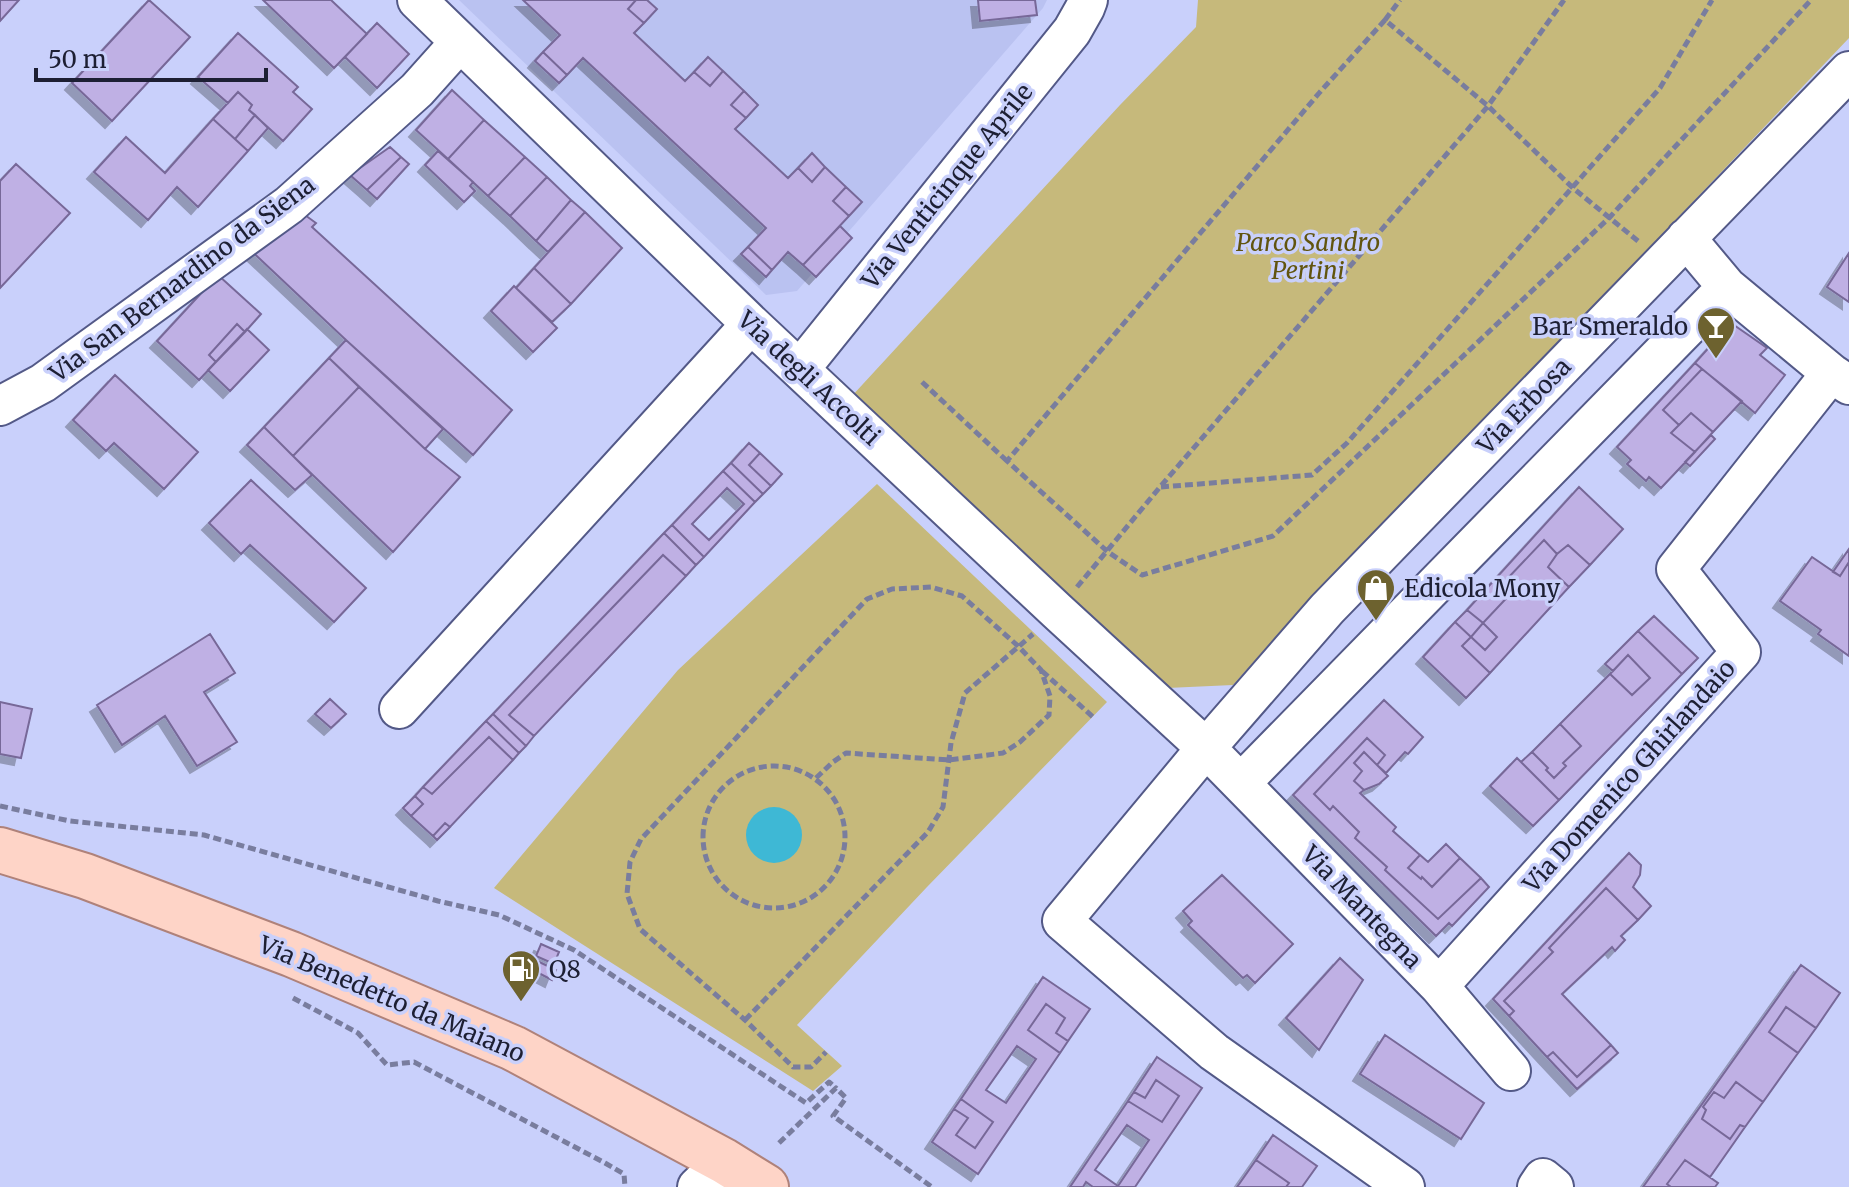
<svg xmlns="http://www.w3.org/2000/svg" width="1849" height="1187" font-family="Merriweather,serif">
<style>
.built{fill:#bac2f1}
.green{fill:#c6b97b}
.water{fill:#3eb8d5}
.building{fill:#bfb0e4;stroke:#776898;stroke-width:2;fill-rule:evenodd;filter:url(#shadow)}
.lines{fill:none;stroke-linecap:round;stroke-linejoin:round}
.minor-casing{stroke:#535987;stroke-width:42}
.major-casing{stroke:#af827a;stroke-width:48}
.path{stroke:#797d9e;stroke-width:5;stroke-dasharray:8 4;stroke-linecap:butt}
.minor{stroke:#fff;stroke-width:38}
.major{stroke:#fed4c7;stroke-width:44}
.labels{text-anchor:middle;dominant-baseline:central;stroke-width:7;stroke-linejoin:round;paint-order:stroke}
.street-label{font-size:24px;fill:#1d1f33;stroke:#c9d0fb}
.park-label{font-size:24px;font-style:italic;fill:#61540e;stroke:#c9d0fb}
.poi-label{font-size:24px;fill:#1d1f33;stroke:#c9d0fb;text-anchor:start}
</style>
<defs>
<filter id="shadow"><feDropShadow dx="-7" dy="7" stdDeviation="0" flood-color="#0004"/></filter>
</defs>
<rect width="100%" height="100%" fill="#c9d0fb"/>
<path class="built" d="M459,0H1047L1043,8L797,291L766,295Z"/>
<path class="green" d="M1198,0H1849V38L1649,248L1314,594L1233,685L1167,688L851,397L1120,105L1196,27Z
M877,484L1107,702L927,887L797,1025L842,1066L813,1091L494,888L678,670Z"/>
<path class="water" d="M746 835a28 28 0 1 1 56 0a28 28 0 1 1-56 0Z"/>
<path class="building" d="M0,0H19L0,21Z
M149,0L190,37L112,121L72,83Z
M263,0H331L367,34L334,68Z
M523,0H636L628,9L644,23L634,33L685,81L694,72L710,86L723,71L744,91L731,105L746,118L735,129L788,178L798,168L812,182L825,167L846,187L833,201L849,216L803,265L788,252L772,270L748,247L766,228L583,58L567,75L543,52L560,35Z
M636,0H647L657,9L644,23L628,9Z
M978,0H1035L1037,15L980,21Z
M377,23L409,54L377,88L345,57Z
M238,33L298,87L293,92L312,109L283,141L249,110L252,105L238,92L228,103L198,77Z
M543,52L567,75L559,83L535,61Z
M708,57L723,71L710,86L694,72Z
M452,90L484,120L448,159L416,130Z
M744,91L758,105L746,118L731,105Z
M238,92L252,105L249,110L255,115L235,139L213,119Z
M255,115L268,128L248,151L235,139Z
M213,119L248,151L198,207L177,187L148,220L94,172L126,137L165,173Z
M484,120L525,157L488,196L448,159Z
M390,147L401,157L367,190L350,175Z
M438,151L473,182L470,186L475,191L464,202L425,165Z
M812,153L825,167L812,182L798,168Z
M401,157L409,164L377,199L367,190Z
M525,157L547,177L510,216L488,196Z
M16,164L70,213L0,288V181Z
M547,177L571,200L536,241L510,216Z
M846,187L862,202L849,216L833,201Z
M571,200L585,212L548,252L536,241Z
M298,210L316,223L312,227L512,410L473,455L346,340L245,245Z
M585,212L622,248L571,304L534,268Z
M840,226L852,238L816,277L803,265Z
M748,247L772,270L766,277L741,254Z
M1849,253V302L1827,287Z
M534,268L571,304L552,322L516,288Z
M218,275L261,314L245,332L237,324L209,355L216,362L199,380L157,341Z
M514,286L557,328L533,352L491,311Z
M1731,323L1767,348L1760,355L1785,375L1755,413L1695,363Z
M237,324L245,332L216,362L209,355Z
M247,329L269,350L230,391L208,370Z
M346,340L443,429L425,449L329,358Z
M329,358L359,387L293,456L264,427Z
M1695,363L1702,369L1663,410L1679,425L1671,433L1695,452L1661,488L1649,477L1646,481L1627,464L1631,460L1617,447Z
M1702,369L1742,401L1713,432L1691,413L1679,425L1663,410Z
M115,375L198,452L164,489L114,443L106,451L73,420Z
M359,387L425,449L460,477L393,552L293,456Z
M1691,413L1713,432L1695,452L1671,433Z
M264,427L312,475L295,490L247,445Z
M1711,435L1715,439L1690,466L1685,462Z
M749,443L760,453L749,465L771,486L763,494L731,463Z
M760,453L782,474L771,486L749,465Z
M731,463L763,494L755,502L723,471Z
M723,471L755,502L704,557L672,525ZM727,488L744,504L709,540L692,524Z
M251,480L366,588L334,622L250,545L241,554L209,523Z
M1579,487L1623,529L1590,565L1568,545L1557,554L1544,540L1507,579L1516,588L1483,623L1467,610Z
M672,525L704,557L696,565L664,533Z
M664,533L696,565L686,576L663,555L509,715L534,736L526,746L493,714Z
M1544,540L1557,554L1548,567L1569,587L1490,673L1462,646L1471,637L1485,650L1497,637L1483,623L1516,588L1507,579Z
M1568,545L1590,565L1569,587L1548,567L1557,554Z
M1849,549V562L1840,576L1833,572Z
M663,555L686,576L534,736L509,715Z
M1812,557L1840,576L1849,562V656L1818,634L1821,630L1780,601Z
M1467,610L1483,623L1471,637L1455,622Z
M1654,616L1698,658L1682,674L1638,631Z
M1455,622L1471,637L1462,646L1490,673L1466,698L1423,657Z
M1483,623L1497,637L1485,650L1471,637Z
M1638,631L1682,674L1559,800L1521,762L1532,752L1548,768L1546,770L1554,778L1566,766L1563,763L1581,746L1560,724L1610,674L1632,695L1650,678L1628,655L1613,671L1605,664Z
M210,634L235,673L204,692L237,742L197,766L165,716L122,745L97,705Z
M1628,655L1650,678L1632,695L1610,674Z
M330,699L346,714L331,728L315,714Z
M1384,700L1423,737L1408,754L1405,752L1386,773L1377,765L1385,755L1367,738L1314,794L1330,810L1333,806L1359,832L1355,838L1387,867L1385,870L1438,919L1481,878L1489,887L1452,926L1449,923L1436,936L1293,795Z
M0,702L32,709L21,758L0,754Z
M493,714L526,746L519,753L486,721Z
M486,721L519,753L513,760L489,737L432,794L423,787Z
M1560,724L1581,746L1563,763L1566,766L1554,778L1546,770L1548,768L1532,752Z
M489,737L513,760L450,827L445,823L433,836L411,816L423,804L415,796L423,787L432,794Z
M1367,738L1385,755L1377,765L1364,752L1354,763L1362,771L1354,781L1364,790L1360,793L1396,827L1393,831L1420,855L1408,868L1421,879L1422,877L1432,887L1460,858L1481,878L1438,919L1385,870L1387,867L1355,838L1359,832L1333,806L1330,810L1314,794Z
M1364,752L1388,776L1379,784L1364,790L1354,781L1362,771L1354,763Z
M1517,758L1559,800L1533,826L1490,786Z
M415,796L423,804L411,816L403,808Z
M445,823L450,827L437,840L433,836Z
M1446,844L1460,858L1432,887L1422,877L1421,879L1408,868L1420,855L1428,862Z
M1629,853L1641,865L1640,875L1633,887L1651,906L1638,920L1606,888L1549,948L1553,952L1504,1001L1514,1011L1509,1016L1493,999Z
M1222,875L1293,944L1255,983L1247,975L1243,978L1188,925L1192,921L1183,911Z
M1606,888L1638,920L1621,936L1625,940L1615,951L1612,947L1562,994L1611,1045L1577,1077L1553,1052L1547,1057L1509,1016L1514,1011L1504,1001L1553,952L1549,948Z
M541,944L559,952L554,964L536,956Z
M1340,958L1363,980L1319,1050L1286,1018Z
M533,959L556,970L552,980L529,968Z
M1801,965L1840,993L1816,1028L1786,1007L1769,1032L1798,1053L1763,1102L1736,1082L1724,1098L1714,1092L1703,1107L1706,1110L1702,1119L1730,1139L1740,1125L1745,1127L1710,1177L1685,1160L1667,1184L1671,1187H1643Z
M1043,977L1090,1009L1068,1041L1056,1033L1065,1018L1046,1004L1028,1030L1060,1053L978,1174L932,1142L954,1109L968,1118L956,1135L975,1148L993,1122L961,1099ZM1017,1046L1036,1059L1006,1103L986,1090Z
M1046,1004L1065,1018L1056,1033L1068,1041L1060,1053L1028,1030Z
M1786,1007L1816,1028L1798,1053L1769,1032Z
M1385,1035L1484,1103L1461,1139L1360,1074Z
M1611,1045L1618,1053L1577,1089L1547,1057L1553,1052L1577,1077Z
M1157,1057L1202,1088L1135,1187H1093L1086,1182L1083,1187H1070L1128,1101L1162,1122L1179,1096L1156,1080L1145,1098L1134,1092ZM1127,1125L1149,1140L1118,1186L1095,1170Z
M1156,1080L1179,1096L1162,1122L1128,1101L1134,1092L1145,1098Z
M1736,1082L1763,1102L1745,1127L1740,1125L1730,1139L1702,1119L1706,1110L1703,1107L1714,1092L1724,1098Z
M961,1099L993,1122L975,1148L956,1135L968,1118L954,1109Z
M1273,1135L1317,1166L1302,1187H1286L1289,1183L1256,1160Z
M1256,1160L1289,1183L1286,1187H1237Z
M1685,1160L1718,1183L1715,1187H1671L1667,1184Z"/>
<g class="lines">
<g class="minor-casing">
<path id="minor" d="M417,0L751,324L1057,611L1206,748L1439,986L1511,1071
M1686,238L1727,287L1831,373L1849,385
M800,369L1072,31L1085,8L1088,0
M0,406L43,383L289,205L417,90L460,42
M399,709L751,324
M1241,783L1727,287
M1439,986L1741,652L1676,569L1831,373
M697,1187L724,1161
M1405,1187L1214,1052L1062,921L1206,748L1327,609L1849,71
M1537,1187L1543,1178L1554,1187"/>
</g>
<g class="major-casing">
<path id="major" d="M0,850L85,876L291,954L513,1048L724,1161L766,1187"/>
</g>
<path class="path" d="M1385,20L1400,0
M1638,241L1573,188L1488,106L1385,20L1320,92L1007,461L1108,552L1142,575L1273,536L1609,218L1811,0
M922,382L1007,461
M1161,487L1312,475L1347,443L1660,88L1712,0
M1077,587L1160,487L1488,106L1564,0
M1042,671L1093,717
M703 837a71 71 0 1 1 142 0a71 71 0 1 1-142 0Z
M816,778L833,762L846,753L949,760L1003,753L1020,742L1049,715L1050,696L1041,670L1018,646L962,596L931,587L892,589L867,599L641,839L630,862L627,894L640,929L745,1020L793,1067H811L826,1052
M0,806L70,821L204,835L438,901L499,915L574,950L806,1103L829,1082L836,1088
M293,998L358,1033L387,1065L414,1062L605,1163L624,1174L625,1187
M745,1020L928,832L943,807L951,743L965,693L1033,634
M779,1143L836,1088L846,1098L833,1116L932,1187"/>
<use href="#minor" class="minor"/>
<use href="#major" class="major"/>
</g>
<defs>
<g id="bar-pin" transform="scale(2)"><path d="M0 17L-7.5 6A9.5 9.5 0 1 1 7.5 6Z" fill="#6d622f" stroke="#c9d0fb"/><path d="M-6-5H6L.8 .8V4.5H3.5V6h-7V4.5H-.8V.8Z" fill="#fff"/></g>
<g id="shop-pin" transform="scale(2)"><path d="M0 17L-7.5 6A9.5 9.5 0 1 1 7.5 6Z" fill="#6d622f" stroke="#c9d0fb"/><path d="M-5-2.5h2.3a2.7 3.5 0 0 1 5.4 0H5L5.5 6h-11ZM-1.5-2.5h3a1.5 2.3 0 0 0-3 0Z" fill="#fff"/></g>
<g id="fuel-pin" transform="scale(2)"><path d="M0 17L-7.5 6A9.5 9.5 0 1 1 7.5 6Z" fill="#6d622f" stroke="#c9d0fb"/><path d="M-5.5-6h7V0h2V4h1.3V-2.5L3-4.5l.8-.8L6-3V5H2.5V1h-1V6h-7ZM-4.2-4.7v3.2H.2V-4.7Z" fill="#fff"/></g>
</defs>
<g fill-rule="evenodd">
<use href="#bar-pin" x="1716" y="326"/>
<use href="#shop-pin" x="1376" y="588"/>
<use href="#fuel-pin" x="521" y="969"/>
</g>
<g class="labels">
<g class="street-label">
<text transform="translate(947 186) rotate(-51)">Via Venticinque Aprile</text>
<text transform="translate(182 279) rotate(-37)">Via San Bernardino da Siena</text>
<text transform="translate(809 378) rotate(43)">Via degli Accolti</text>
<text transform="translate(1524 406) rotate(-46)">Via Erbosa</text>
<text transform="translate(1629 776) rotate(-48)">Via Domenico Ghirlandaio</text>
<text transform="translate(1362 907) rotate(46)">Via Mantegna</text>
<text transform="translate(392 999) rotate(23)">Via Benedetto da Maiano</text>
</g>
<g class="park-label">
<text x="1308" y="242">Parco Sandro<tspan x="1308" dy="28">Pertini</tspan></text>
</g>
<g class="poi-label">
<text x="1688" y="326" text-anchor="end">Bar Smeraldo</text>
<text x="1404" y="588">Edicola Mony</text>
<text x="549" y="969">Q8</text>
</g>
</g>
<path d="M36 68v12h230v-12" fill="none" stroke="#1d1f33" stroke-width="4"/>
<text x="48" y="68" font-size="24" fill="#1d1f33" stroke="#c9d0fb" stroke-width="6" paint-order="stroke">50 m</text>
</svg>
